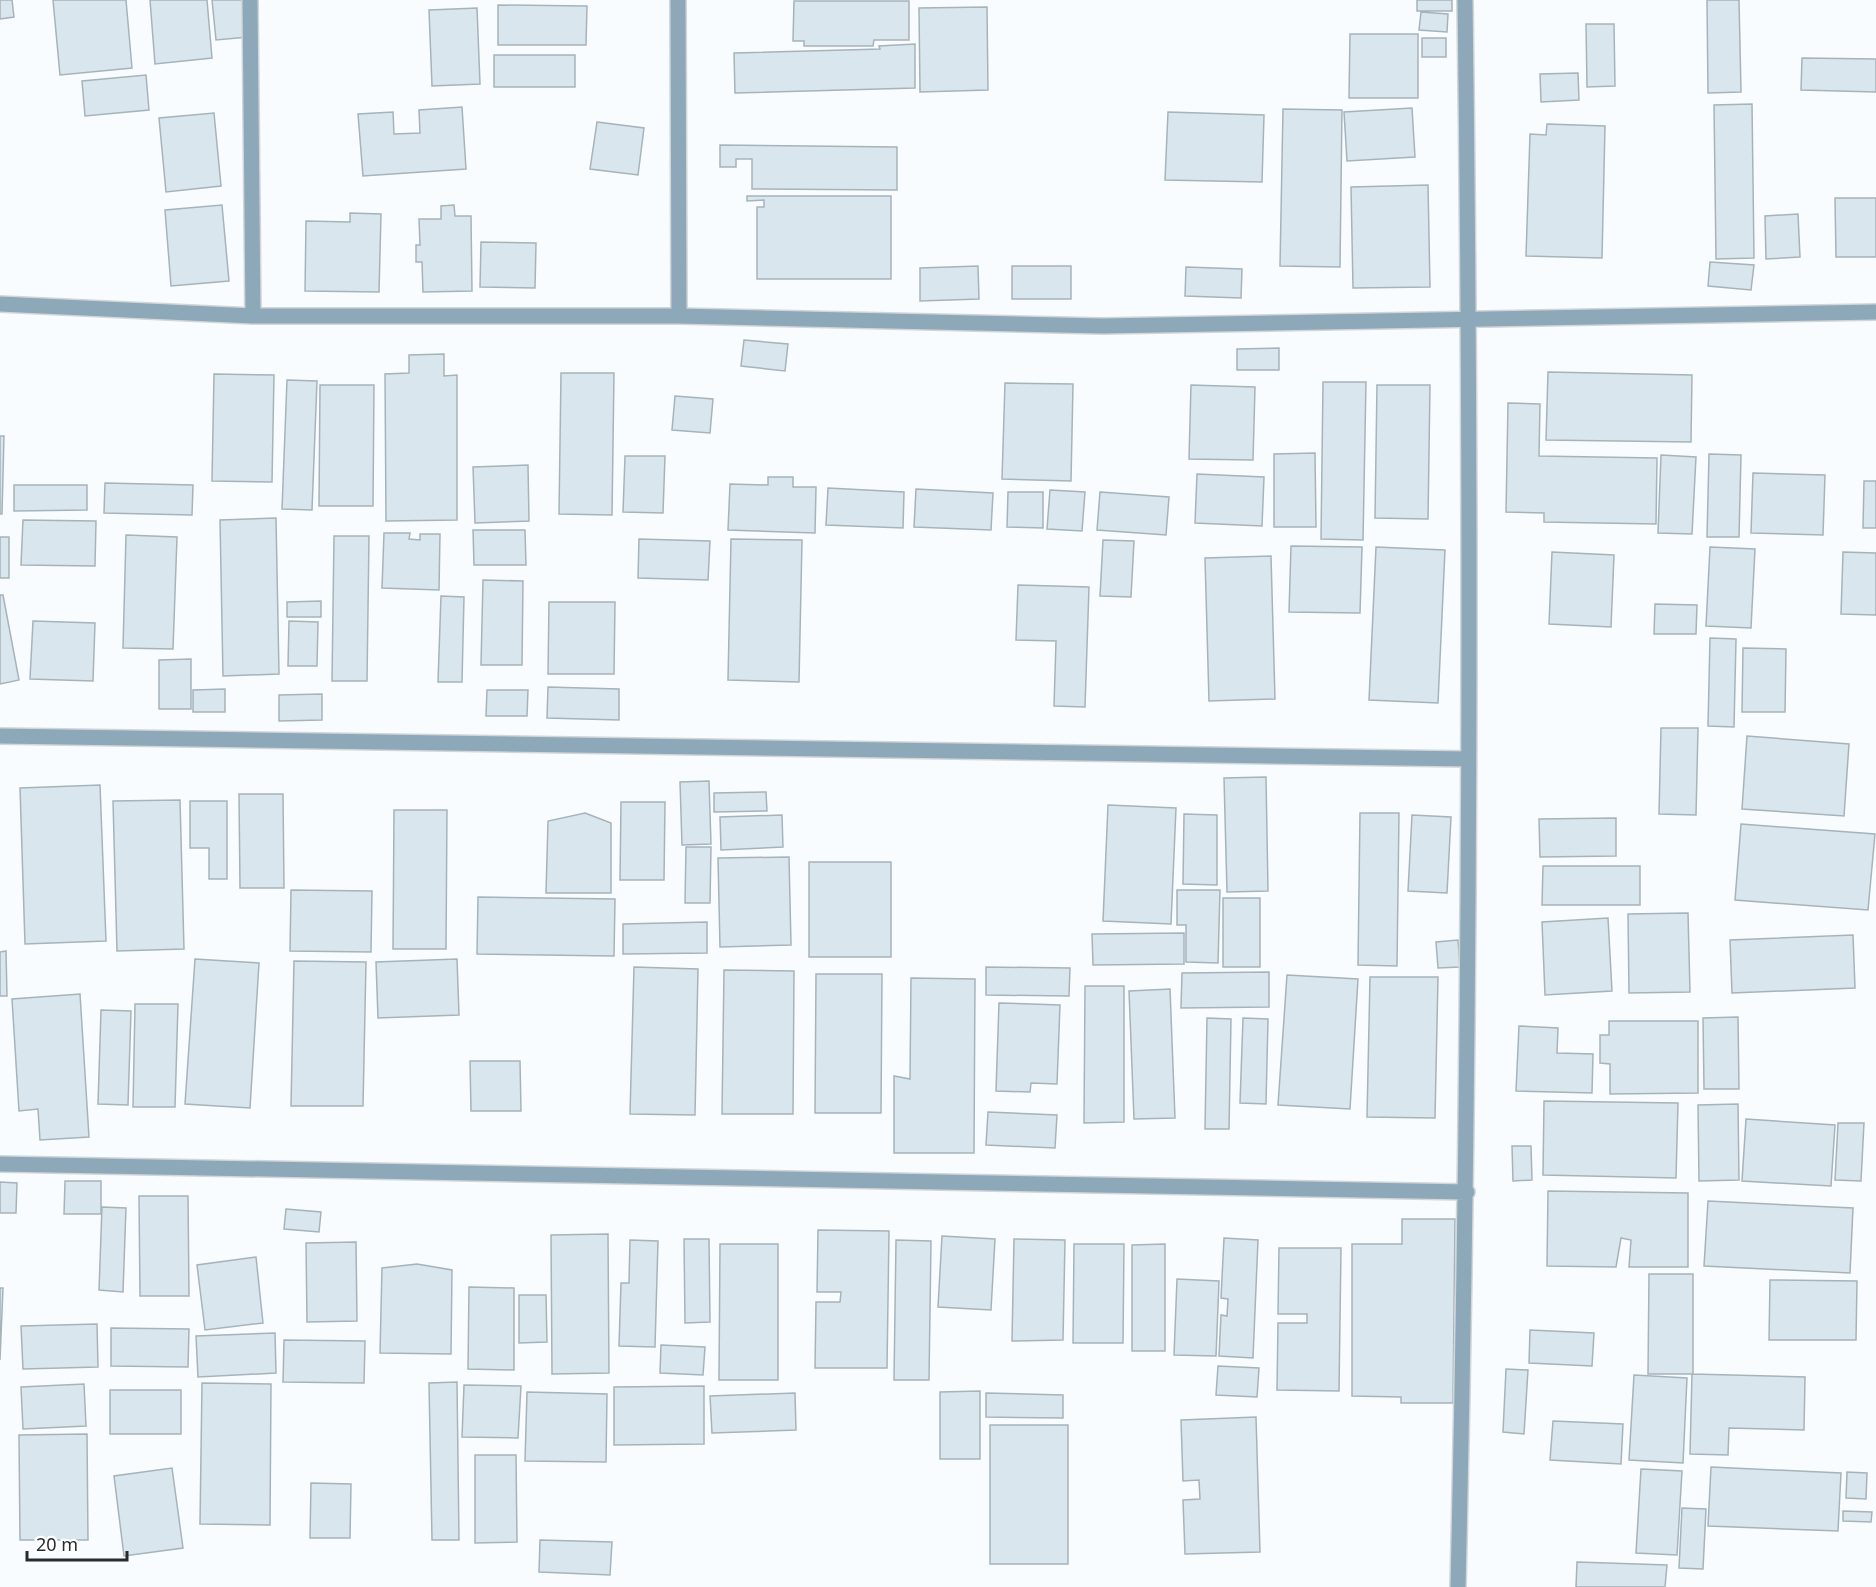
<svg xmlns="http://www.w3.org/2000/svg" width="1876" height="1587" font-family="'Noto Sans',sans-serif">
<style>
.building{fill:#d9e6ee;stroke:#a6b3ba;stroke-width:1.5}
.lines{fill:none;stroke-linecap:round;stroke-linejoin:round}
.minor-casing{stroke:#d3d6d9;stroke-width:18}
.minor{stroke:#8da8b8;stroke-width:15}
</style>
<rect width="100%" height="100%" fill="#f9fcfe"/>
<path class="building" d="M0,0H12L14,17L0,19Z
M53,0H126L132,68L60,75Z
M150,0H207L212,58L155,64Z
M212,0H245L248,37L216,40Z
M1417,0H1452V11H1417Z
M1707,0H1739L1741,92L1708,93Z
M794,1H909V40H874L873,46H804V41H793Z
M498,5L587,6L586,45H498Z
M987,7L988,90L920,92L919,8Z
M477,8L480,84L432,86L429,10Z
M1421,12L1448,14L1447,32L1419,30Z
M1586,24H1614L1615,86L1587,87Z
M1350,34H1418V98H1349Z
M1422,38H1446V57H1422Z
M915,44V88L735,93L734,53L880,49L879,46Z
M494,55H575V87H494Z
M1802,58L1876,59V92L1801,90Z
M1578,73L1579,100L1541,102L1540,74Z
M146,75L149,110L85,116L82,81Z
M1752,104L1754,258L1716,259L1714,105Z
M462,107L466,169L363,176L358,114L393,112L394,134L420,133L419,110Z
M1412,108L1415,157L1347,161L1344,112Z
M1283,109L1342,110L1340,267L1280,266Z
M1168,112L1264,115L1262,182L1165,180Z
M214,113L221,186L166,192L159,118Z
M597,122L644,128L638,175L590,169Z
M1547,124L1605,126L1602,258L1526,256L1530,134L1546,135Z
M720,145L897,147V190L752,189V159H736V167H720Z
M1428,185L1430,287L1353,288L1351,187Z
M747,196H891V279H757V207H764V200L747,201Z
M1835,198H1876V257H1836Z
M222,205L229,281L171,286L165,210Z
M454,205L455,216H471L472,291L423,292L422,262H416V245H420L419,219H441V206Z
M350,213L381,214L379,292L305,291L306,221L350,222Z
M1798,214L1800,257L1766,259L1765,216Z
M481,242L536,243L535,288L480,287Z
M1710,262L1754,265L1751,290L1708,286Z
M978,266L979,299L920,301V268Z
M1012,266H1071V299H1012Z
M1186,267L1242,269L1241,298L1185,296Z
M744,340L788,344L785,371L741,366Z
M1279,348V370H1237V349Z
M444,354V376L457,375V520L386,521L385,374L409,373V355Z
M1548,372L1692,375L1691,442L1546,440Z
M561,373H614L612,515L559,514Z
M214,374L274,375L272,482L212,481Z
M287,380L317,381L312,510L282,509Z
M1323,382H1366L1363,540L1321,539Z
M1005,383L1073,384L1071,481L1002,479Z
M320,385H374L373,506H319Z
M1191,385L1255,387L1253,460L1189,459Z
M1377,385H1430L1428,519L1375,518Z
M675,396L713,399L710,433L672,430Z
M1508,403L1540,404L1539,456L1657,458L1656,524L1544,522V513L1506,512Z
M0,436H4L2,514H0Z
M1315,453L1316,527H1274V454Z
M1709,454L1741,455L1739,537H1707Z
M1661,455L1696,457L1692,534L1658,533Z
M625,456H665L663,513L623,512Z
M528,465L529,521L475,523L473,467Z
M1753,473L1825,475L1823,535L1751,533Z
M1197,474L1264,477L1262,526L1195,523Z
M768,477H793V487H816L815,533L728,530L730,484L768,485Z
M1864,481H1876V528H1863Z
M105,483L193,485L192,515L104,513Z
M14,485H87V510L14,511Z
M828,488L904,492L903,528L826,525Z
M916,489L993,493L991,530L914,527Z
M1050,490L1085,492L1082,531L1047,529Z
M1008,492H1043V528L1007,527Z
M1100,492L1169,497L1166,535L1097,530Z
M276,518L279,674L223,676L220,520Z
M23,520L96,521L95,566L21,565Z
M473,530H525L526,565H474Z
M384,533H410L409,539L420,540V534H440L439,590L382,588Z
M126,535L177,537L173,649L123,648Z
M334,536H369L367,681H332Z
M0,537H9V578H0Z
M639,539L710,541L708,580L638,578Z
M731,539L802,540L799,682L728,680Z
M1103,540L1134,541L1131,597L1100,596Z
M1291,546L1362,547L1360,613L1289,612Z
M1376,547L1445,550L1438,703L1369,700Z
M1710,547L1755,549L1751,628L1706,626Z
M1552,552L1614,555L1611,627L1549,624Z
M1843,552L1876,553V615L1841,614Z
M1271,556L1275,699L1209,701L1205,558Z
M483,580L523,581L522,665H481Z
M1018,585L1089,587L1085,707L1054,706L1056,641L1016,640Z
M0,595H3L19,680L0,684Z
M441,596L464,597L462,682H438Z
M321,601V617H287V602Z
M549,602H615L614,674H548Z
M1655,604L1697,605L1696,634H1654Z
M33,621L95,623L93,681L30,679Z
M289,621L318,622L317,666H288Z
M1710,638L1736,639L1734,727L1708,726Z
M1743,648L1786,649L1785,712H1742Z
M191,659V709H159V660Z
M548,687L619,689V720L547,718Z
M225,689V712H193V690Z
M487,690H528L527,716H486Z
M322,694V720L279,721V695Z
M1661,728H1698L1696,815L1659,814Z
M1747,736L1849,744L1844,816L1742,809Z
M1266,777L1268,891L1227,892L1224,778Z
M709,781L711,844L682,845L680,782Z
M100,785L106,941L25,944L20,788Z
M766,792L767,811L714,812V793Z
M239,794H283L284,888H240Z
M180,800L184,949L117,951L113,801Z
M190,801H227V879H209V848H190Z
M621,802H665L664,880H620Z
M1108,805L1176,808L1171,924L1103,921Z
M394,810H447L446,949H393Z
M585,813L611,823V893H546L548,821Z
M1360,813H1399L1397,966L1358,965Z
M1184,814L1217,815V885L1183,884Z
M782,815L783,847L721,850L720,817Z
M1412,815L1451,817L1447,893L1408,891Z
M1616,818V856L1540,857L1539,819Z
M1741,824L1875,834L1868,910L1735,900Z
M686,847H711L710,903H685Z
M789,857L791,945L720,947L718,858Z
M809,862H891V957H809Z
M1543,866H1640V905H1542Z
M291,890L372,891L371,952L290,951Z
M1177,890H1220L1218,963L1186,962V925H1177Z
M478,897L615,899L614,956L477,954Z
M1223,898H1260V967H1223Z
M1688,913L1690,992L1629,993L1628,914Z
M1608,918L1612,991L1545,995L1542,922Z
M707,922V953L623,954V924Z
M1184,933V964L1093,965L1092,934Z
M1853,935L1855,988L1732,993L1730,940Z
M1458,940L1460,967L1438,968L1436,942Z
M6,951L7,996H0V952Z
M195,959L259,963L250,1108L185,1104Z
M457,959L459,1015L378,1018L376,962Z
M294,961L366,962L363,1106H291Z
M634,967L698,969L695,1115L630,1114Z
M986,967L1070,968L1069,996L986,995Z
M724,970L794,971L793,1114H722Z
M1269,972V1007L1181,1008L1182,973Z
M816,974H882L881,1113H815Z
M1287,975L1358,979L1350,1109L1278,1105Z
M1370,977H1438L1435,1118L1367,1117Z
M911,978L975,979L974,1153H894V1076L910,1079Z
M1085,986H1124V1122L1084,1123Z
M1170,989L1175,1118L1134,1119L1129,991Z
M80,994L89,1137L40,1140L38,1109L19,1111L12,999Z
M999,1003L1060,1005L1057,1084L1031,1083L1030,1092L996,1091Z
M135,1004H178L175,1107H133Z
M101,1010L131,1011L128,1105L98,1104Z
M1738,1017L1739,1089H1704L1703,1018Z
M1207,1018L1231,1019L1229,1129H1205Z
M1243,1018L1268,1019L1266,1104L1240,1103Z
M1609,1021H1698V1093L1610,1094V1064L1600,1063V1035H1609Z
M1519,1026L1558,1028L1557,1053L1593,1054L1592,1093L1516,1091Z
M470,1061H520L521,1111H471Z
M1544,1101L1678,1103L1676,1178L1543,1175Z
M1738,1104L1739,1180L1699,1181L1698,1105Z
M988,1112L1057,1115L1055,1148L986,1145Z
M1746,1119L1835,1125L1831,1186L1742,1181Z
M1838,1123H1864L1861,1181L1835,1180Z
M1512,1146H1531L1532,1180L1513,1181Z
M65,1181H101V1214H64Z
M0,1182L17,1183L16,1213H0Z
M1548,1191L1688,1193V1267H1629L1631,1240L1621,1238L1616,1267L1547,1266Z
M139,1196H188L189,1296H140Z
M1708,1201L1853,1208L1850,1273L1704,1266Z
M102,1207L126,1208L123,1292L99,1290Z
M286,1209L321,1212L319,1232L284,1229Z
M1402,1219H1455L1453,1403H1401V1397L1352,1396V1244H1402Z
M818,1230L889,1231L887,1368H815L816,1302H840L841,1292H817Z
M608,1234L609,1373L552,1374L551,1235Z
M942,1236L995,1239L991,1310L938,1307Z
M1224,1238L1258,1240L1253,1358L1219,1356L1221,1315L1227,1316L1228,1299L1221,1298Z
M684,1239H709L710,1322L685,1323Z
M1014,1239L1065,1240L1063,1340L1012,1341Z
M630,1240L658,1241L655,1347L619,1346L621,1283H629Z
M896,1240L931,1241L929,1380H894Z
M356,1242L357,1321L307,1322L306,1243Z
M720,1244H778V1380H719Z
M1074,1244H1124L1123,1343H1073Z
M1165,1244V1351H1132V1245Z
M1279,1248H1341L1339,1391L1277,1390L1278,1323H1307V1314H1278Z
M256,1257L263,1323L205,1330L197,1265Z
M417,1264L452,1270L451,1354L380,1353L382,1268Z
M1649,1274H1693V1374H1648Z
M1177,1279L1219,1281L1216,1356L1174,1355Z
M1770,1280L1857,1281L1856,1340H1769Z
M469,1287L514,1288V1370L468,1369Z
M0,1288H3L0,1360Z
M519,1295H546L547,1342L519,1343Z
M97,1324L98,1367L23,1369L21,1326Z
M111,1328L189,1329L188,1367L111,1366Z
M1530,1330L1594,1333L1592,1366L1529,1363Z
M275,1333L276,1373L198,1377L196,1336Z
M284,1340L365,1341L364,1383L283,1382Z
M661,1345L705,1347L703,1375L660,1373Z
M1218,1366L1259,1368L1257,1397L1216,1395Z
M1506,1369L1528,1370L1524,1434L1503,1432Z
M1692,1374L1805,1377L1804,1430L1729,1428L1728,1455L1690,1454Z
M1634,1375L1687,1378L1683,1463L1629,1460Z
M457,1382L459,1540H432L429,1383Z
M202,1383L271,1384L270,1525L200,1524Z
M84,1384L86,1426L23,1429L21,1387Z
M464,1385L521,1386L518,1438L462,1437Z
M704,1386V1444L614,1445V1387Z
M110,1390H181V1434H110Z
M980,1391V1459H940V1392Z
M527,1392L607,1394L606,1462L525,1461Z
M795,1393L796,1430L712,1433L710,1396Z
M986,1393L1063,1395V1418L986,1417Z
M1256,1417L1260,1552L1185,1554L1183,1500L1200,1499L1199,1480L1183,1481L1181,1420Z
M1553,1421L1623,1424L1621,1464L1550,1460Z
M990,1425H1068V1564H990Z
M87,1434L88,1540H20L19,1435Z
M475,1455H516L517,1542L475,1543Z
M1711,1467L1841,1473L1838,1531L1708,1526Z
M172,1468L183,1548L124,1556L114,1476Z
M1641,1469L1682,1471L1677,1555L1636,1553Z
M1847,1472L1867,1473L1866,1499L1846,1498Z
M311,1483L351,1484L350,1538H310Z
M1682,1508L1706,1509L1703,1569L1679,1568Z
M1843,1511L1872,1512L1871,1522L1843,1521Z
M540,1540L612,1542L610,1575L539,1572Z
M1577,1562L1667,1565L1665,1587H1576Z"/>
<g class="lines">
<g class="minor-casing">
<path id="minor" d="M250,0L253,316
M678,0L679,316
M0,304L253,316H679L1102,326L1876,312
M0,736L1468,759
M0,1164L1467,1192
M1458,1587C1470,1058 1472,529 1465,0"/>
</g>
<use href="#minor" class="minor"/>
</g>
<path d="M27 1551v9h100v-9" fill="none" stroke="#262b2e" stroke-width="3"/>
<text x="36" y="1551" font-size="18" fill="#262b2e" stroke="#ffffff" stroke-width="4.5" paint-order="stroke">20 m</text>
</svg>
